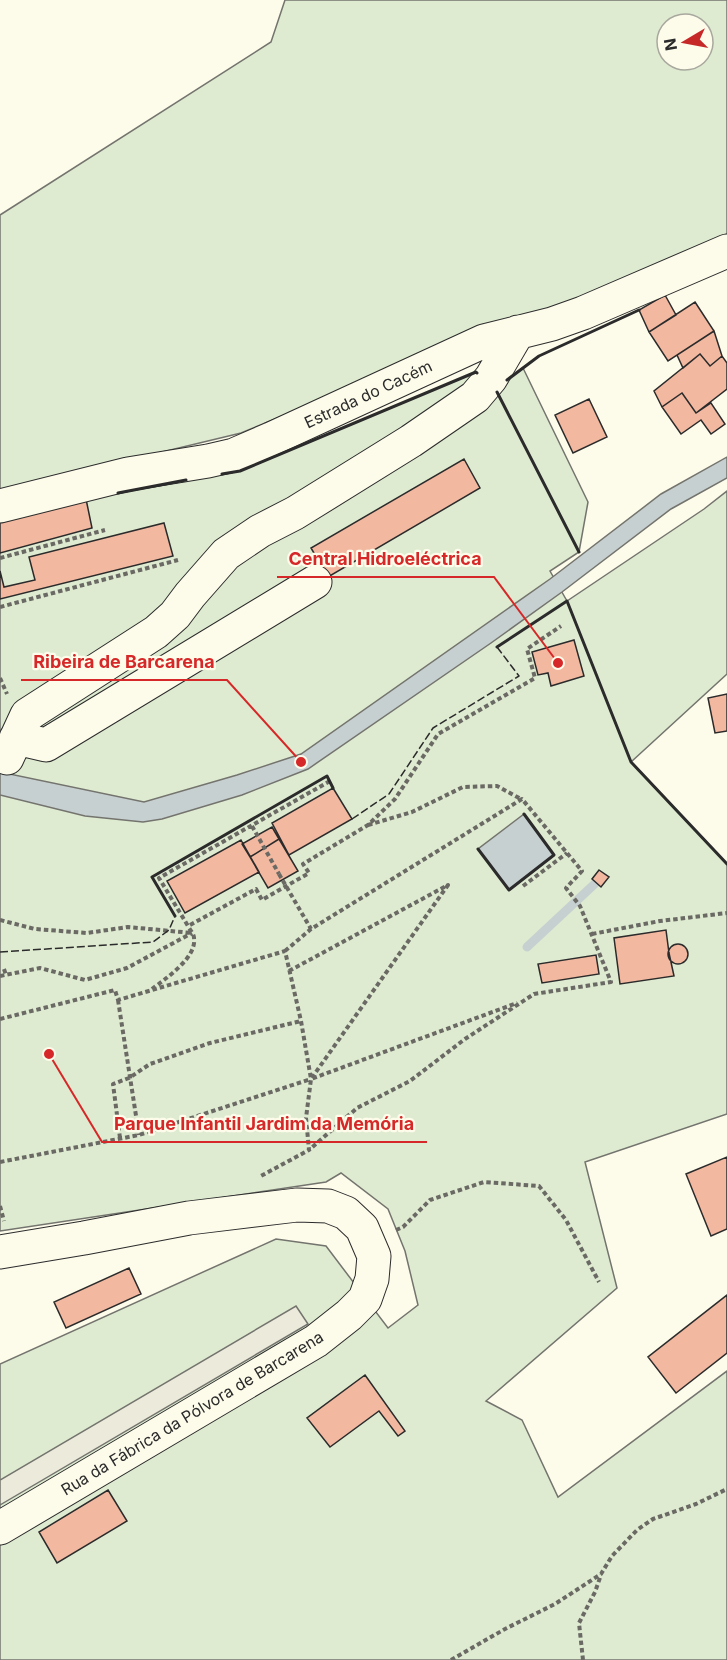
<svg xmlns="http://www.w3.org/2000/svg" width="727" height="1660" font-family="Inter,sans-serif">
<style>
.green{fill:#deebd1;stroke:#74746e;stroke-width:1.5;fill-rule:evenodd}
.parking{fill:#eceadb;stroke:#74746e;stroke-width:1.5}
.water{fill:#c7d0d0;stroke:#74746e;stroke-width:1.5}
.lines{fill:none;stroke-linecap:round;stroke-linejoin:round}
.stream{stroke:#c7d0d0;stroke-width:9}
.building{fill:#f2b8a0;stroke:#2b2b2b;stroke-width:1.5}
.minor-casing{stroke:#2b2b2b;stroke-width:35}
.path{stroke:#6a6964;stroke-width:4;stroke-dasharray:4.5 3;stroke-linecap:butt}
.minor{stroke:#fdfbea;stroke-width:33}
.path-bridge{stroke:#6a6964;stroke-width:4;stroke-dasharray:4.5 3;stroke-linecap:butt}
.fence{stroke:#2b2b2b;stroke-width:1.5;stroke-dasharray:8 3;stroke-linecap:butt}
.wall{stroke:#2b2b2b;stroke-width:3}
.labels{text-anchor:middle;dominant-baseline:central;stroke-width:4.5;stroke-linejoin:round;paint-order:stroke}
.street-label{font-size:16px;fill:#2b2b2b;stroke:#fdfbea}
.leader{fill:none;stroke:#d62828;stroke-width:2}
.callout-dot{fill:#d62828;stroke:#fdfbea;stroke-width:2}
.callout-label{font-size:18px;text-anchor:middle;font-weight:bold;fill:#d62828;stroke:#fdfbea;stroke-width:4.5;stroke-linejoin:round;paint-order:stroke}
</style>
<rect width="100%" height="100%" fill="#fdfbea"/>
<path class="green" d="M285,0H727V234L556,309L474,337L241,433L0,491V215L271,42ZM667,24H703V60H667Z
M523,368L588,502L579,552L550,571L567,601L704,509L727,491V674L631,762L726,863H727V1114L585,1162L617,1288L486,1401L522,1420L558,1497L727,1371V1660H0V1364L276,1239L326,1246L388,1328L418,1305L405,1251L388,1209L341,1173L326,1182L0,1231V520L86,499L240,471L476,372L495,389Z"/>
<path class="parking" d="M296,1306L308,1324L0,1505V1480Z"/>
<path class="water" d="M727,457V478L671,509L562,592L491,643L308,769L242,795L162,819L143,822L85,816L0,795V772L144,802L237,775L301,754L550,579L661,494Z
M524,814L554,855L509,890L478,849Z"/>
<g class="lines">
<path class="stream" d="M527,947L601,878"/>
</g>
<path class="building" d="M665,295L676,315L649,332L639,310Z
M695,302L714,331L668,361L649,332Z
M714,331L722,356L710,366L700,354L683,368L677,355Z
M700,354L710,366L722,356L727,363V389L696,413L682,393L662,407L654,391Z
M682,393L696,413L711,403L725,424L711,434L701,420L681,434L662,407Z
M589,399L607,437L573,453L555,415Z
M464,459L480,488L328,577L311,548Z
M86,499L92,528L0,553V520Z
M164,523L173,556L0,599V571L4,587L35,580L29,557Z
M574,640L584,676L551,686L548,673L538,675L532,652Z
M727,694V731L715,733L708,698Z
M333,788L352,819L289,855L272,823Z
M272,827L279,839L250,857L242,844Z
M279,839L298,871L268,888L250,857Z
M241,840L259,872L185,913L167,881Z
M599,870L609,877L601,887L592,879Z
M666,930L669,953L674,976L620,984L614,938Z
M668 954a10 10 0 1 1 20 0a10 10 0 1 1-20 0Z
M596,955L599,974L542,983L538,964Z
M727,1157V1229L711,1236L686,1174Z
M129,1268L141,1294L66,1328L54,1302Z
M727,1295V1353L676,1393L648,1357Z
M365,1375L405,1431L398,1436L379,1411L330,1447L307,1418Z
M108,1490L127,1521L57,1563L39,1532Z"/>
<g class="lines">
<g class="minor-casing">
<path id="minor" d="M0,506L128,474L208,461L234,455L271,439L484,341L552,324L583,313L727,251
M16,738L46,745L315,582
M7,758L27,715L156,632L175,615L190,595L226,554L260,531L295,513L411,441L475,397L491,378L518,332
M0,1252L84,1238L189,1218L297,1205L328,1206L346,1213L362,1228L374,1256L372,1279L365,1299L349,1315L316,1341L0,1528"/>
</g>
<path class="path" d="M0,558L105,530
M0,607L178,560
M0,678L7,694
M330,781L159,878L188,926L256,889L262,900L309,873L303,864L368,825L395,799L438,734L535,678L527,649L561,626
M368,825L412,812L463,787L497,786L521,799
M252,826L279,874
M523,886L567,853
M0,920L35,929L87,933L128,927L192,933
M592,934L660,921L727,913
M285,951L311,929L522,799L582,871L566,888L580,906L611,982L534,994L465,1039L410,1081L357,1108L309,1150
M4,969L6,975
M289,971L448,885L311,1079L517,1003
M0,976L40,968L85,980L127,968L192,933
M152,989C165,979 197,958 194,938C194,934 190,930 188,926
M118,1000L139,1135
M0,1019L115,990L118,1000L285,951L301,1021L311,1079L306,1118L309,1150L259,1177
M120,1138L113,1084L129,1078L150,1064L210,1043L301,1021
M0,1162L139,1135L311,1079
M0,1206L4,1221
M396,1230L403,1227L430,1200L484,1182L539,1186L566,1220L599,1282
M451,1660L505,1629L555,1604L601,1574L612,1556L637,1530L653,1519L696,1504L727,1489
M583,1660L579,1623L595,1592L601,1575"/>
<use href="#minor" class="minor"/>
<path class="path-bridge" d="M279,874L311,929"/>
<path class="fence" d="M352,819L389,794L433,728L519,676L497,647
M0,952L153,942L169,930L175,916"/>
<path class="wall" d="M507,380L539,356L639,310
M497,392L579,552
M222,474L240,471L476,372L477,373
M118,493L186,480
M497,647L567,601L631,762L727,864
M478,849L509,890L554,855L524,814
M175,916L152,877L327,776L333,788"/>
</g>
<g class="labels">
<g class="street-label">
<text transform="translate(368 394) rotate(-25)">Estrada do Cacém</text>
<text transform="translate(192 1413) rotate(-31)">Rua da Fábrica da Pólvora de Barcarena</text>
</g>
</g>
<path class="leader" d="M558 663L494 577H277M301 762L227 680H21M49 1054L102 1142H427"/>
<g class="callout-dot">
<circle cx="558" cy="663" r="6"/>
<circle cx="301" cy="762" r="6"/>
<circle cx="49" cy="1054" r="6"/>
</g>
<g class="callout-label">
<text x="385" y="565">Central Hidroeléctrica</text>
<text x="124" y="668">Ribeira de Barcarena</text>
<text x="264" y="1130">Parque Infantil Jardim da Memória</text>
</g>
<g transform="translate(685 42) rotate(260)"><circle r="28" fill="#fdfbea" stroke="#a9a89e" stroke-width="1.5"/>
<path d="M0-4.5L10 22L0 15L-10 22Z" fill="#c62828"/>
<text y="-9" font-size="16" font-weight="bold" text-anchor="middle" fill="#2b2b2b">N</text>
</g>
</svg>
